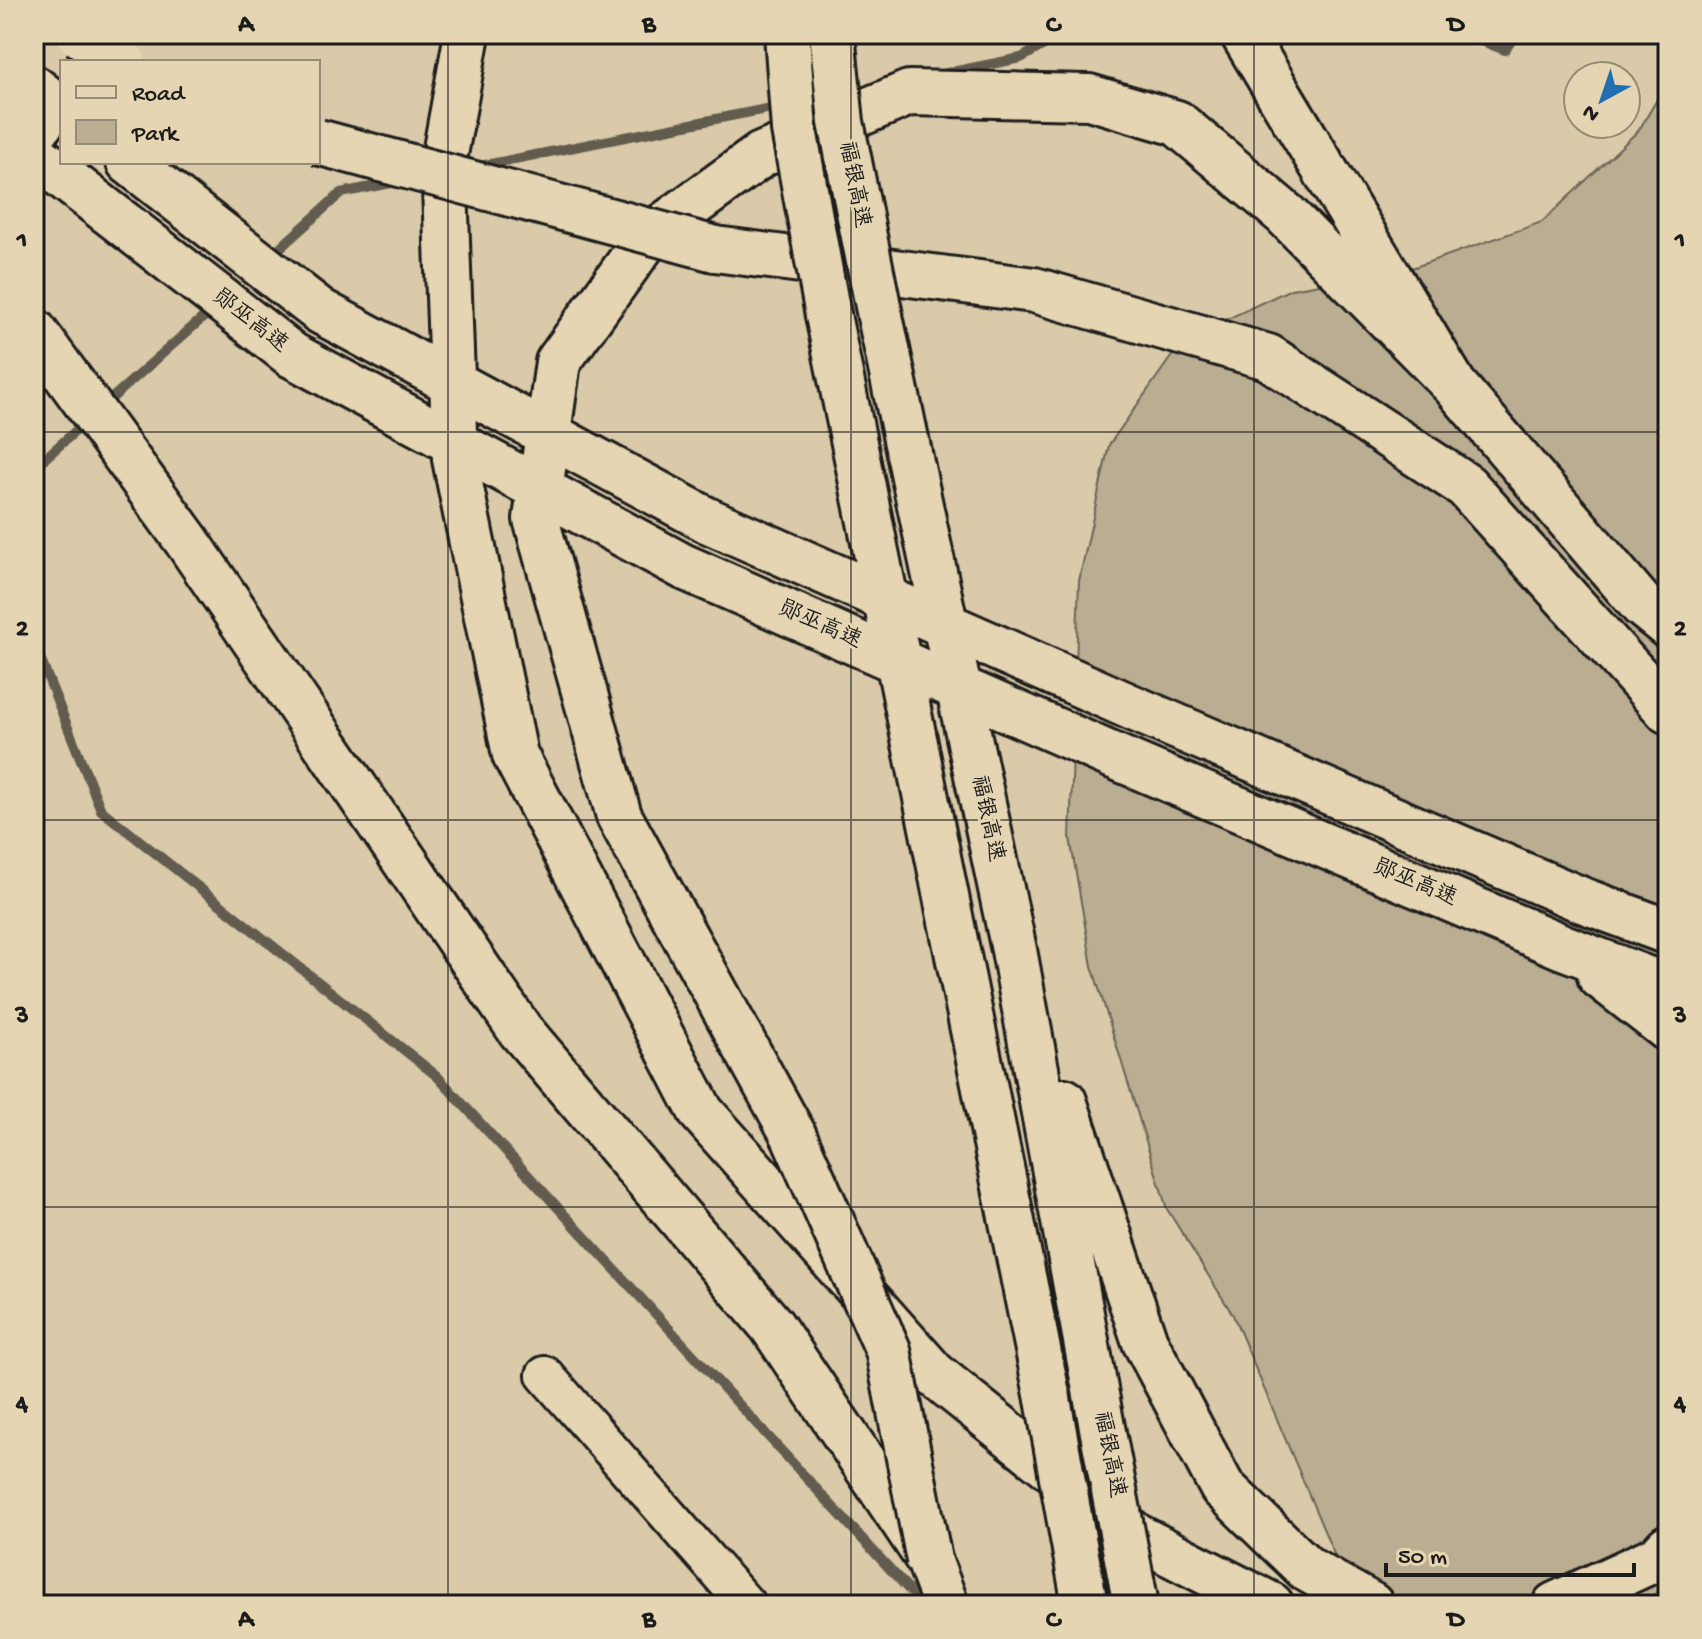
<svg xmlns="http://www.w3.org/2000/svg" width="1702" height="1639" font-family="'Gochi Hand','LXGW WenKai TC',sans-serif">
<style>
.green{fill:#baad92;stroke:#6b6457;stroke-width:2}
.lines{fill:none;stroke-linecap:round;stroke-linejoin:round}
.stream{stroke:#625c50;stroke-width:10}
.minor-casing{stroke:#1c1c1c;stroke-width:42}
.highway-casing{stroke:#1c1c1c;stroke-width:50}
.minor{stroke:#e6d5b2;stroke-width:36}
.highway{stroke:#e6d5b2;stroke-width:44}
.highway-bridge-casing{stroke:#1c1c1c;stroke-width:50;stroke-linecap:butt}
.highway-bridge{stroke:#e6d5b2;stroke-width:44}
.grid{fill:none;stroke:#1c1c1c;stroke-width:2;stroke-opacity:0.55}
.labels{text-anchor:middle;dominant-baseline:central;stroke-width:6;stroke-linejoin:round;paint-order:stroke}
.street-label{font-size:22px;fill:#1c1c1c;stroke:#e6d5b2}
.neatline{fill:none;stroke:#1c1c1c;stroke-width:3}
.grid-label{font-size:26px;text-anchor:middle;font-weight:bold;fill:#1c1c1c}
</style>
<rect width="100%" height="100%" fill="#dacaa9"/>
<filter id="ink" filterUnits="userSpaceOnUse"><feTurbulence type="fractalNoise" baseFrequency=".0125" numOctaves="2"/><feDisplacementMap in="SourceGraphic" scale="16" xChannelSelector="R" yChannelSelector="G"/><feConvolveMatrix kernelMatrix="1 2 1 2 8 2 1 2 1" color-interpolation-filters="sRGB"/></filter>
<g filter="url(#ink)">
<path class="green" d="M1668,81V1588L1630,1605H1373L1339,1566L1233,1315L1167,1209L1092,966L1070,838L1079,581L1109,445L1183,340L1291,289L1412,268L1542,222L1639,130Z"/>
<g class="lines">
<path class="stream" d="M1464,34L1505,50L1516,34
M942,74L1021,58L1064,34
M475,167L781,106
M270,257L341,193L401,181
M103,406L214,308
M34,468L88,420
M34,643L101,810L437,1076L923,1605"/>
<g class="minor-casing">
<path id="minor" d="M34,139L62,102
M545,1375L747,1605"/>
</g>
<g class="highway-casing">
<path id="highway" d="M467,34L444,160L455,459L515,755L701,1112L934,1374L1136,1536L1271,1605
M1243,34L1454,385L1642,605L1668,626
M34,88L62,110
M34,154L292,355L684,567L1109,754L1563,947L1668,987
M129,162L320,311L707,520L1131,707L1582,900L1668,932
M715,249L1034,290L1268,357L1466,486L1668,711
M828,315L1048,1399
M880,316L1014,950L1104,1438
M34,331L187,541L520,1030L772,1326L929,1560L946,1605
M1600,976L1668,1029
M1064,1101L1145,1342L1222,1487L1307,1569L1371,1605
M793,1134L619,816L536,519L558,362L648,237L761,155L909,93L1089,97L1177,123L1285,214L1454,385
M1555,1605L1659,1557L1668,1547"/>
</g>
<use href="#minor" class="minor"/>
<use href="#highway" class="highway"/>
<g class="highway-bridge-casing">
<path id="highway-bridge" d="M79,34L123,62
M787,34L794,130L828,315
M832,34L841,122L880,316
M318,142L715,249
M793,1134L888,1350L929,1560
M1048,1399L1085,1605
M1104,1438L1136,1605"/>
</g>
<use href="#highway-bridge" class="highway-bridge"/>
</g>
</g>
<path class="grid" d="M448,34V1605M851,34V1605M1254,34V1605M34,432H1668M34,820H1668M34,1207H1668"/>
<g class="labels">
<g class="street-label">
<text transform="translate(853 185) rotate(79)">福银高速</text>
<text transform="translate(250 322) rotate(38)">郧巫高速</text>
<text transform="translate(820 626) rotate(24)">郧巫高速</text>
<text transform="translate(986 819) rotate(78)">福银高速</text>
<text transform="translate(1415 884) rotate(23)">郧巫高速</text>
<text transform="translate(1108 1455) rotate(79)">福银高速</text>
</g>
</g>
<rect width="1702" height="1639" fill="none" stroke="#e6d5b2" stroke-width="88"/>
<rect x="60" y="60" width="260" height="104" fill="#e6d5b2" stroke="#958b76" stroke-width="2"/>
<rect x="76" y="86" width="40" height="12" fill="#e6d5b2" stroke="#958b76" stroke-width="2"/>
<text x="132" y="100" font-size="24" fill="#1c1c1c">Road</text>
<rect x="76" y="120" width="40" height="24" fill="#baad92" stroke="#958b76" stroke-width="2"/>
<text x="132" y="140" font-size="24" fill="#1c1c1c">Park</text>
<g transform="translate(1602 100) rotate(220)"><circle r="38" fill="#e6d5b2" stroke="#958b76" stroke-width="2"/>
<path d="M0-6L14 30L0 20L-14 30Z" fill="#1f6fb2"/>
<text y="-12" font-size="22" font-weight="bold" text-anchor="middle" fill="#1c1c1c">N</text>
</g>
<path d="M1386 1563v12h248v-12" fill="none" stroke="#1c1c1c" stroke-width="4"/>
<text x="1398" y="1563" font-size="24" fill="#1c1c1c" stroke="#e6d5b2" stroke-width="6" paint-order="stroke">50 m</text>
<rect x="44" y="44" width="1614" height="1551" class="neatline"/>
<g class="grid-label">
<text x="246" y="31">A</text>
<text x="649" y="31">B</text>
<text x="1053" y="31">C</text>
<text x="1456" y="31">D</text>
<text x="22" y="247">1</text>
<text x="1680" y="247">1</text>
<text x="22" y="635">2</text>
<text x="1680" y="635">2</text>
<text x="22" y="1022">3</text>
<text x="1680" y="1022">3</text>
<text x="22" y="1410">4</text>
<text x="1680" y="1410">4</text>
<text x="246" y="1626">A</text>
<text x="649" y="1626">B</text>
<text x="1053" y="1626">C</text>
<text x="1456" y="1626">D</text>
</g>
</svg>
